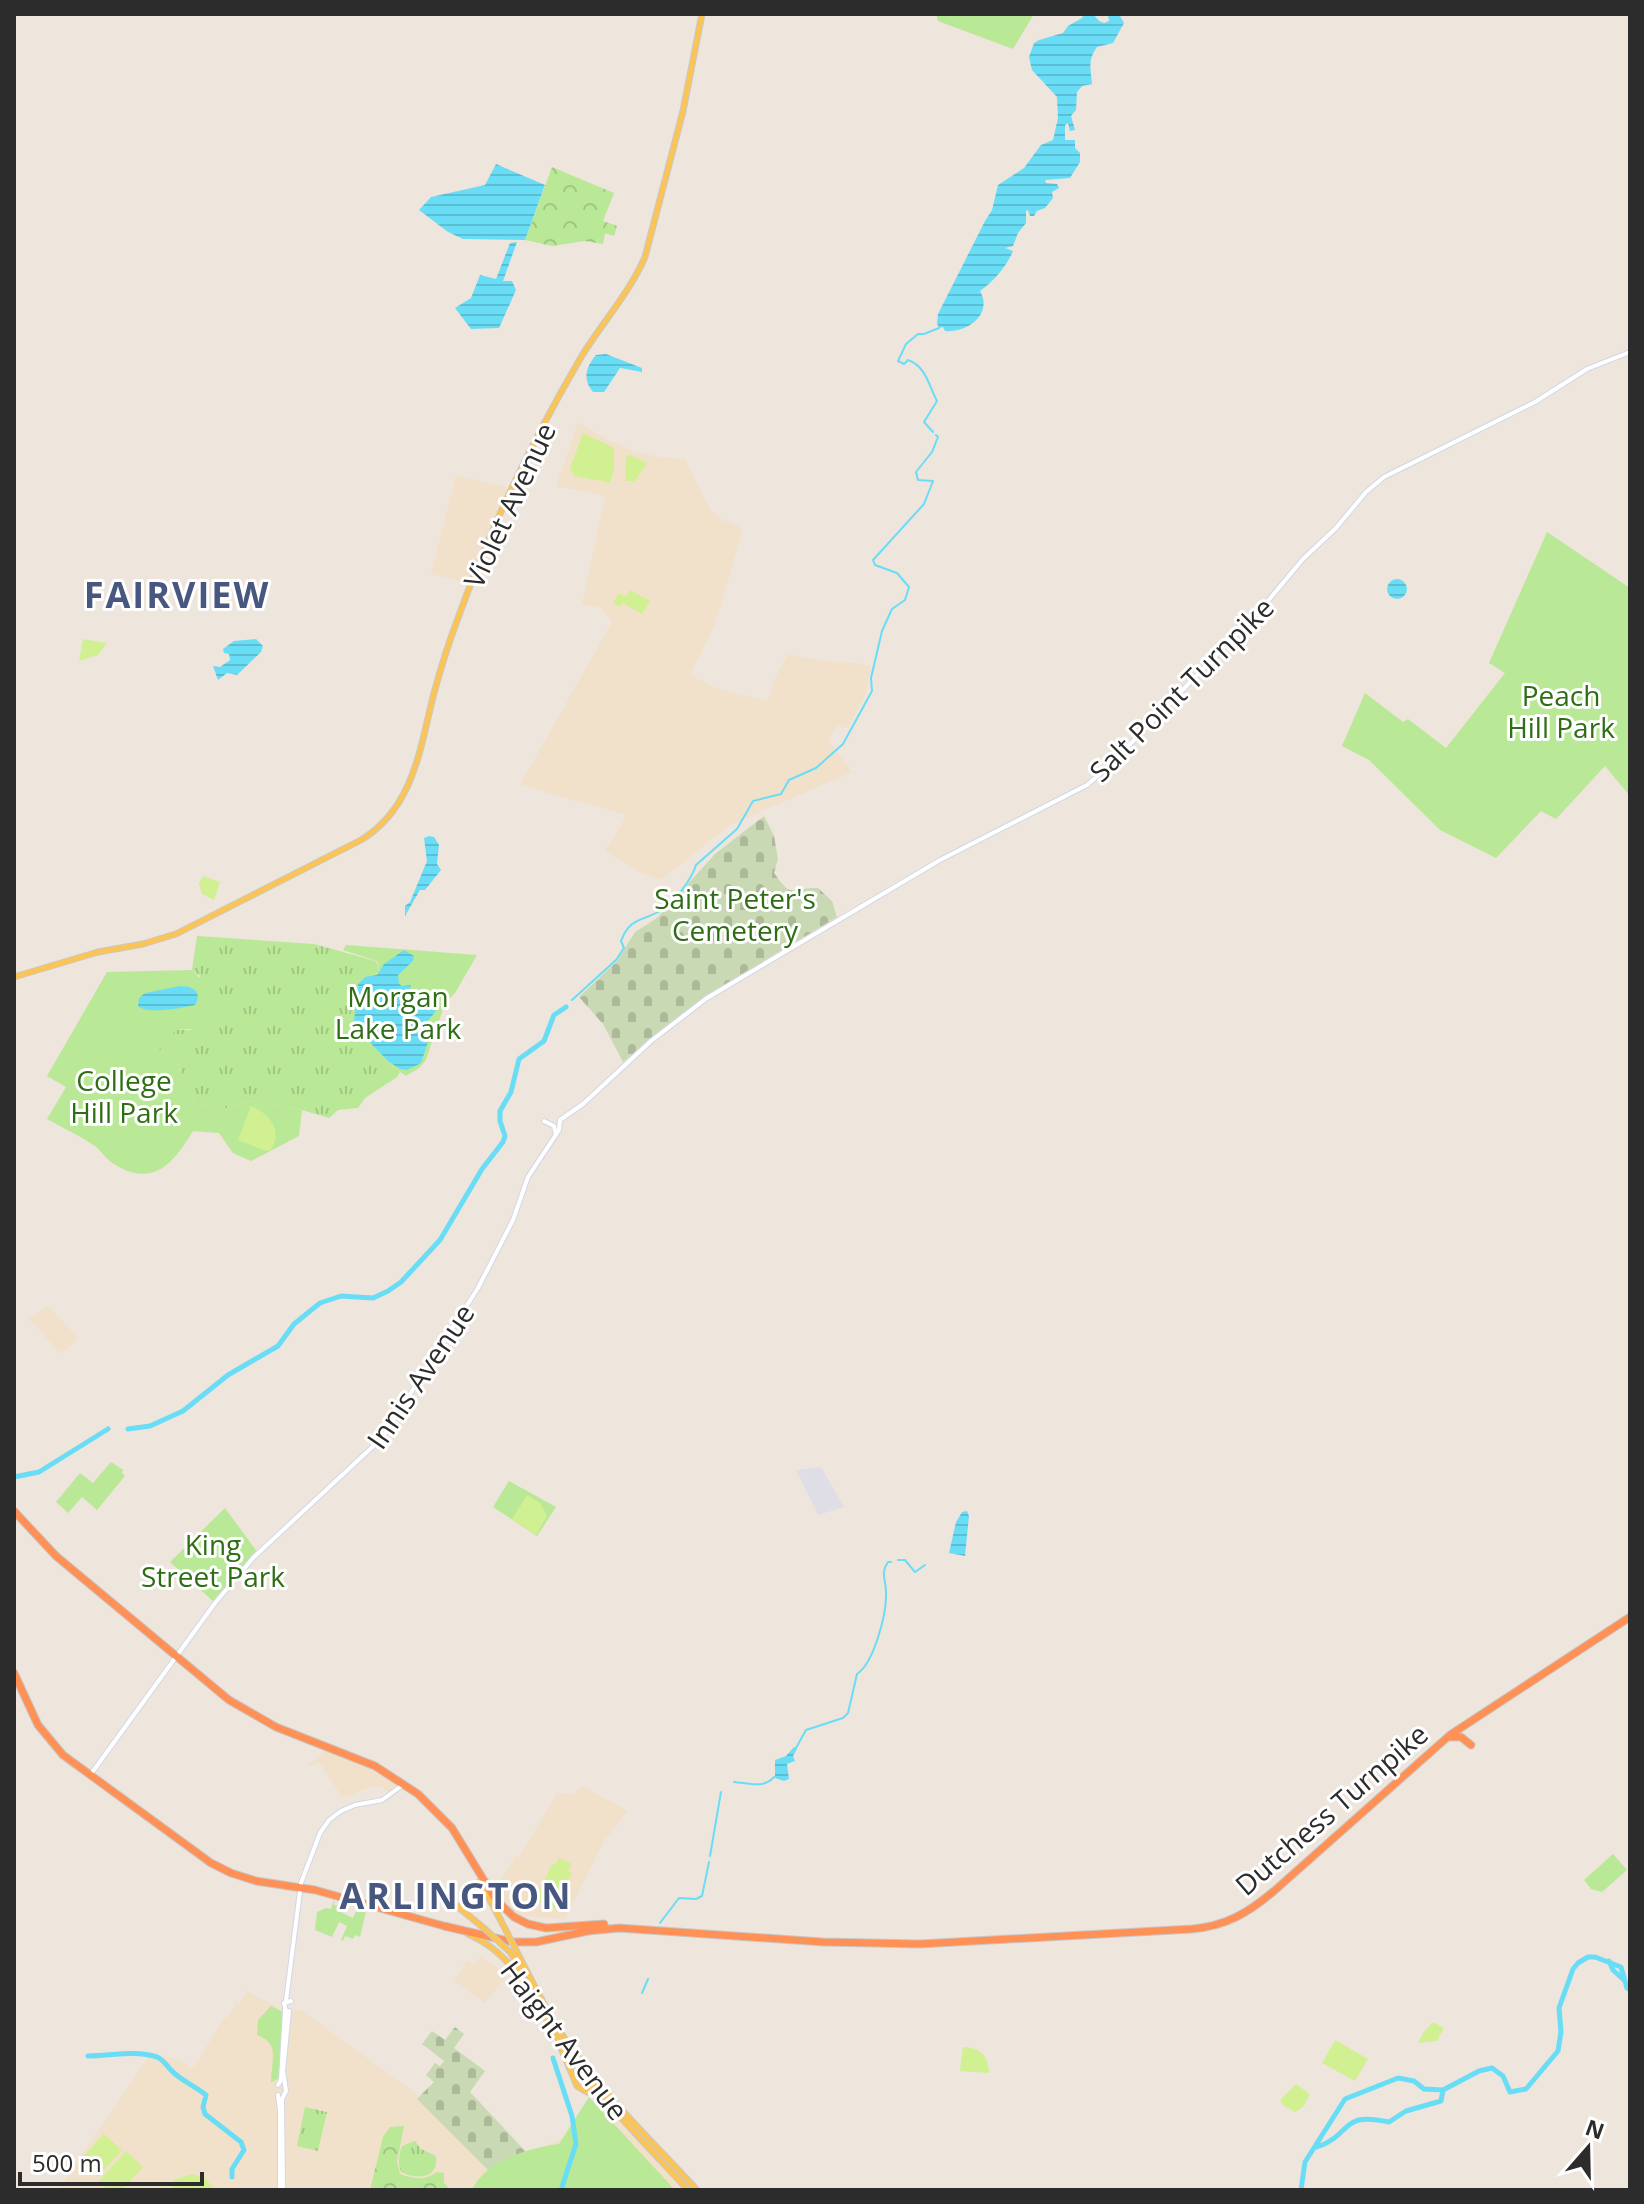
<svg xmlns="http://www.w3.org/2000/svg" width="1644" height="2204" font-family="'Open Sans',sans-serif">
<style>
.industrial{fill:#dfdee6}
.education{fill:#f1e1cb}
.grass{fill:url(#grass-tufts)}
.forest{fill:url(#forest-crowns)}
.cemetery{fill:url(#cemetery-stones)}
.park{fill:#b9e896}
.pitch{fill:#d0f091}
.water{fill:url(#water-rules)}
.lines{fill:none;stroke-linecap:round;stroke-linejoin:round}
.stream{stroke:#6addf6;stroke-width:2}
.river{stroke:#6addf6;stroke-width:5}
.secondary-casing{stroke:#d2d7e5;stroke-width:6}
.primary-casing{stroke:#c8c8c8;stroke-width:7}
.highway-casing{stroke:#c8c8c8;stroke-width:9}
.secondary{stroke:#fff;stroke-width:4}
.primary{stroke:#fac556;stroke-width:5}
.highway{stroke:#ff9157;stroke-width:7}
.primary-bridge-casing{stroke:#c8c8c8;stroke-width:7;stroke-linecap:butt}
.primary-bridge{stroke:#fac556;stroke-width:5}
.labels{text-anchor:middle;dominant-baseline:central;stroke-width:6;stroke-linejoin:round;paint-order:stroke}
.street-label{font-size:28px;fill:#2c2c2c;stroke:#fff}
.park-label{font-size:28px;fill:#306e16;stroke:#fff}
.district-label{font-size:36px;font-weight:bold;letter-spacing:2px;fill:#485780;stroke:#fff}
</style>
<defs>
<pattern id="grass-tufts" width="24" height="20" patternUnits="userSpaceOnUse" patternTransform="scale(2)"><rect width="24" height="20" fill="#b9e896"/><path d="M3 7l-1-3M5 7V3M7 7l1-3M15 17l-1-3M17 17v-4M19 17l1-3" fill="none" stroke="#9fc781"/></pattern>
<pattern id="forest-crowns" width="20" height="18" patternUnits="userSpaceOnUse" patternTransform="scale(2)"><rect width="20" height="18" fill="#b9e896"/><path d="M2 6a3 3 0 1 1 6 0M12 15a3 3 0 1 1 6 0" fill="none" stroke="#9fc781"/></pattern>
<pattern id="cemetery-stones" width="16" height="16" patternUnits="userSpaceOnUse" patternTransform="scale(2)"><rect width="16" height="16" fill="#c9d9b3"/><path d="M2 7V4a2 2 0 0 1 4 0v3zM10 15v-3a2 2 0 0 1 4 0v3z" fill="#adba9a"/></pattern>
<pattern id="water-rules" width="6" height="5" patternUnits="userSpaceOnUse" patternTransform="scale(2)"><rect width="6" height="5" fill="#6addf6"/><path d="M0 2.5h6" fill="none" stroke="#5cbed3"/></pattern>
</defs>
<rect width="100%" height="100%" fill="#eee5dd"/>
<path class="industrial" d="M821,1467L844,1507L818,1515L796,1470Z"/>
<path class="education" d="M578,422L610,441L634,451L659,457L685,459L710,509L722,520L740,526L743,530L715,625L690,675L716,688L768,701L773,682L788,654L829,662H849L871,666L866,694L848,728L837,726L828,740L852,772L728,826L661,880L641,873L605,851L627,815L520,785L612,622L601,608L582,604L605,496L556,486Z
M456,475L510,488L469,583L431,574Z
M49,1306L78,1338L61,1354L28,1318Z
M325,1749L365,1764L400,1784L388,1793L382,1787L374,1786L355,1793L354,1796L342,1797L319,1762L309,1766V1763L319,1758Z
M582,1786L628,1811L604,1841L565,1919L516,1915L509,1911L494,1893L515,1856L519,1857L557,1793L574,1794Z
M481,1956L507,1975L485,2003L454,1981L467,1960L475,1964Z
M246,1991L288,2012L301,2010L418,2095L497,2179L528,2154L565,2137L607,2102L688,2190H58L151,2053L181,2061L193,2068L225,2017L228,2018L237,2002L240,2004Z"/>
<path class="grass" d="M197,936L314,944L376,961L380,972L361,979L356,983L351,1016L358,1033L365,1037L383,1060L400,1072L397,1077L365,1098L358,1108L338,1110L329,1118L302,1110L252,1101L227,1108L195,1104L175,1057L158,1050L176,1030H191L200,976L192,970Z
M305,2107L327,2112L318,2151L297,2146Z
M415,2141L421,2149L436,2156C439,2179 417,2180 401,2172C397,2162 399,2155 402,2146Z"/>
<path class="forest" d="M552,167L614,193L603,221L617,226L614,236L605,233L603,244L585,241L552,246L525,240Z
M404,2126L397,2162L400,2174C415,2179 424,2181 437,2172L444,2173V2183L448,2187L446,2190H370L383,2137L390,2127Z"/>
<path class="cemetery" d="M764,816L774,836L778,859L774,873C794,901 789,887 818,888L832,901L837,917L714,991L667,1025L623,1062L603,1024L579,997L617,961L635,932L657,918L715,854Z
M455,2027L464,2034L454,2048L485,2071L470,2092L527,2153L499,2181L417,2099L434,2082L426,2075L435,2063L440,2066L444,2061L422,2044L432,2031L445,2040Z"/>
<path class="park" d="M936,14H1034L1013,49L938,21Z
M1547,532L1630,588V796L1605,766L1556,819L1541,811L1496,858L1440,830L1369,760L1342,746L1365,693L1403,722L1408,719L1446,748L1505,673L1489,663Z
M346,945L477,955L455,993L445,1003L426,1060L419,1068L406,1076L383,1060L352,1025L351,1016L356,983L361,979L380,972L377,961L343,950Z
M192,970L206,984L211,1018L201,1028L176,1030L159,1050L175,1057L195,1104L227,1108L252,1101L302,1110L299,1136L251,1161L233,1153L219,1133L193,1131C174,1162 154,1189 114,1164C107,1160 102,1152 96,1147C81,1136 63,1128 47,1119L66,1087L47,1076L107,972Z
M111,1462L123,1470L122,1473L125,1476L97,1510L82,1497L68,1513L56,1502L80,1473L93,1483Z
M509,1481L556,1507L537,1536L493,1507Z
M225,1508L258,1553L215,1603L170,1562Z
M1613,1854L1627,1870L1602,1892L1591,1889L1584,1880Z
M334,1899V1905L339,1906V1911L353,1918L356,1911L361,1912L363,1906L367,1907L360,1937L355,1935L353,1939L345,1936L343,1941L341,1940L347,1926L339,1922L332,1937L315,1930L317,1912L326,1908L331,1909Z
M271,2006L283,2012L280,2078L271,2082C271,2059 281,2044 257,2035L258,2020Z
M589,2097L675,2190H472C486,2160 529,2148 559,2144Z"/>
<path class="pitch" d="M583,433L614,448V471L610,483L575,476L570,469Z
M629,455L647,463L635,481H625L626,457Z
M630,590L650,601L642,614L623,603L620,607L613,603L619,593L626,597Z
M83,639L107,643L98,655L79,661Z
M203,876L220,882L214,900L202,894L199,884Z
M251,1106C270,1114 283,1130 271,1150L266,1151L238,1140Z
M527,1495L540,1503L547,1516L536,1535L512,1519Z
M559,1858L572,1864L568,1871L572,1873L555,1909L535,1900L552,1864L555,1865Z
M1433,2022L1444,2028L1437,2041L1418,2043L1423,2033Z
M1335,2040L1368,2059L1355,2081L1322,2063Z
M963,2047C980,2047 989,2056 989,2073L960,2071Z
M1296,2084L1310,2094L1304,2106L1295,2112L1284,2106L1280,2100Z
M104,2134L122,2150L98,2177L79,2161Z
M126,2151L143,2167L122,2190H108L98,2182Z
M191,2174L205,2178L215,2190H172L173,2180Z"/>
<path class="water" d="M1084,14H1093L1099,21L1104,23L1109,21L1108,14H1119L1124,23L1113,43L1097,47C1087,61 1091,69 1092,84L1082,86L1077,92L1076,110L1071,116L1075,130L1070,131L1068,123L1065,125V140H1075V148L1080,153V162L1070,178L1045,180L1046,183L1057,184L1059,188L1052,192L1053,198L1045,208L1037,211L1034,216H1030L1028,210L1026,211V223L1018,233L1013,246L1005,248L1013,251C1007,266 993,282 980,291C993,314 968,333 945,331L943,327L939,328L937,323L938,314L985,221L992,210L998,185L1024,168L1041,145L1053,140L1058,118L1057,97L1032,70L1029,57L1034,43L1039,40L1063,33L1068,26L1082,18Z
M496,164L545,185L525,240L463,239L448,232L419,210L431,197L485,185Z
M517,242L503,281H512L516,290L499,328L471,329L455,308L471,298L480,275L496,279L510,243Z
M606,354L642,368V372L620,368L604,392H593C582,379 586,367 596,355Z
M1387 589a10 10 0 1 1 20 0a10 10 0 1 1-20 0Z
M256,639L263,646L261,652L237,675L227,673L218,680L213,666L220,667L230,660L229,654L224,653L223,649L234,641Z
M429,836L434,837L439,845L437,864L441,870L425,890H420L405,916V906L410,902L427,861L424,838Z
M404,950L414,956L413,961L398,975L399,984L402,986L411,985L408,997L412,1005H416L428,997L435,1001L436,1011L426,1023L429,1039L421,1063L407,1070L400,1069L388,1061L357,1029L354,1021L358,984L365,977L377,975L384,964Z
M180,986C192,986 203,991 195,1005C181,1008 148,1015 138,1006L139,998L145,993Z
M967,1511L969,1516L965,1556L949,1553L956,1522L962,1512Z
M794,1747L797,1749L793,1756L795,1761L787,1764L789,1779L784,1781L775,1778V1760L786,1756Z"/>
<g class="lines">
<path class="stream" d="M933,432L924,422L937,401C929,386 926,366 908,360L904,364L898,361L906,344L918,334H924L939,328
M572,1000L616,960L624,948L621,941C630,917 643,921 660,911C674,902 691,881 696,865L737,829L753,801L781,794L789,780L816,768L843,744L872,691L871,678L882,631L892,609L905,600L909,587L897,573L875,565L873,560L924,504L933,481L918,480L916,472L932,452L938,437L936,435
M898,1560H905L915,1572L925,1565
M796,1748L806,1730L843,1718L848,1713L857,1674C874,1663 887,1613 886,1592C886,1580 880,1573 888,1562H891
M734,1782C748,1783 764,1789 774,1777
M710,1856L721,1792
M660,1923L679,1898L696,1899L702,1896L709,1862
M642,1993L648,1979"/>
<path class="river" d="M128,1429L150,1426L183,1411L228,1375L278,1346L294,1324L320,1303L341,1296L373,1298L388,1291L401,1282L440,1240L482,1169L503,1142L505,1136L500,1121V1111L511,1092L519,1059L544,1041L554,1015L566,1007
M14,1477L39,1472L108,1429
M1609,1961L1613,1970L1624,1980
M88,2056C110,2056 135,2050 157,2057C164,2060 166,2065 171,2070C180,2080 195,2086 206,2095L203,2107L205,2114L241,2142L244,2150L232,2169V2177
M553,2058L572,2116L576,2144L561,2190
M1317,2147C1354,2134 1339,2111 1389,2122L1406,2111L1441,2101L1443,2090
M1301,2190L1305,2162L1345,2099L1398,2078L1414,2081L1424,2089L1443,2090L1479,2071L1492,2068L1503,2076L1510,2092L1526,2089L1558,2051L1561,2032L1559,2008L1573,1969L1578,1963L1588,1957H1595L1621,1967L1627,1988L1630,1990"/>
<g class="secondary-casing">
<path id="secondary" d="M544,1121L554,1126L556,1135
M91,1774L215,1603L254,1557L382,1438L478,1288L513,1220L528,1177L559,1130L560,1120L583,1104L651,1041L707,998L940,860L1087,785L1107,768L1262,608L1303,559L1336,528L1366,492L1384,477L1535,402L1587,369L1630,352
M286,2001L301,1883L320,1833L329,1820L341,1811L355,1805L382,1800L404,1784
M286,2011L284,2003L291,2001
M278,2085L281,2080L285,2010
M278,2095L280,2110V2190
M283,2190L282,2099L286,2091L283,2071L289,2011"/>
</g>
<g class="primary-casing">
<path id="primary" d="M14,977L98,952L143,944L176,934L361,840C414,808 420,748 434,693C441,667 449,642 458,618C490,529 532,441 580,359C600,325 629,294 645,257L683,111L702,14
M480,1881L500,1919
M452,1902L485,1929
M468,1934C525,1958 540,2020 576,2065C611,2109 650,2149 688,2190
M516,1950C532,1981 547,2013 567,2042C604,2096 653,2142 697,2190
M511,1953L524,1976
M561,2048L577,2086L587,2092L595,2088"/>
</g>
<g class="highway-casing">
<path id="highway" d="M14,1511L56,1556L229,1700L276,1727L375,1766L418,1794L452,1828L496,1900L514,1917L528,1924L546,1928L604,1924
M14,1673L38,1725L63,1755L211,1863L231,1873L256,1881L315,1890L444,1926L513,1942H536L588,1931L619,1928L823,1942L920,1944L1192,1929C1226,1926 1248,1913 1274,1891L1450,1735L1630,1617
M1451,1737H1461L1471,1745"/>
</g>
<use href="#secondary" class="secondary"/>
<use href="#primary" class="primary"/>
<use href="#highway" class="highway"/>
<g class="primary-bridge-casing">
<path id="primary-bridge" d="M500,1919L516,1950
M485,1929L511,1953"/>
</g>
<use href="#primary-bridge" class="primary-bridge"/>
</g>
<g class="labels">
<g class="street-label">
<text transform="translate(509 505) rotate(-65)">Violet Avenue</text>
<text transform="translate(1181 689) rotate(-45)">Salt Point Turnpike</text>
<text transform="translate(420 1376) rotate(-56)">Innis Avenue</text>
<text transform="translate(1331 1809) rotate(-41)">Dutchess Turnpike</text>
<text transform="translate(565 2040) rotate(53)">Haight Avenue</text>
</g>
<g class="park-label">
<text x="1561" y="695">Peach<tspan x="1561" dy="32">Hill Park</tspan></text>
<text x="735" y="898">Saint Peter's<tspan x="735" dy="32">Cemetery</tspan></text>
<text x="398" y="996">Morgan<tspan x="398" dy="32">Lake Park</tspan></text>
<text x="124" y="1080">College<tspan x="124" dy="32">Hill Park</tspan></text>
<text x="213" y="1544">King<tspan x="213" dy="32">Street Park</tspan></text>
</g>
<g class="district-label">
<text x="177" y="594">FAIRVIEW</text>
<text x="456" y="1895">ARLINGTON</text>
</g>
</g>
<rect width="1644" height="2204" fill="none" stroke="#2c2c2c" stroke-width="32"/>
<g transform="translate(1588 2148) rotate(20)" stroke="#ffffff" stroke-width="6" paint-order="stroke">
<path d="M0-6L14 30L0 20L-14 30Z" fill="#2c2c2c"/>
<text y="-12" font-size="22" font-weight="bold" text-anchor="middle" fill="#2c2c2c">N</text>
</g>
<path d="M20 2172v12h182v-12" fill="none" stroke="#2c2c2c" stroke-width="4"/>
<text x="32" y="2172" font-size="24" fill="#2c2c2c" stroke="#ffffff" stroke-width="6" paint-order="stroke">500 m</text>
</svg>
